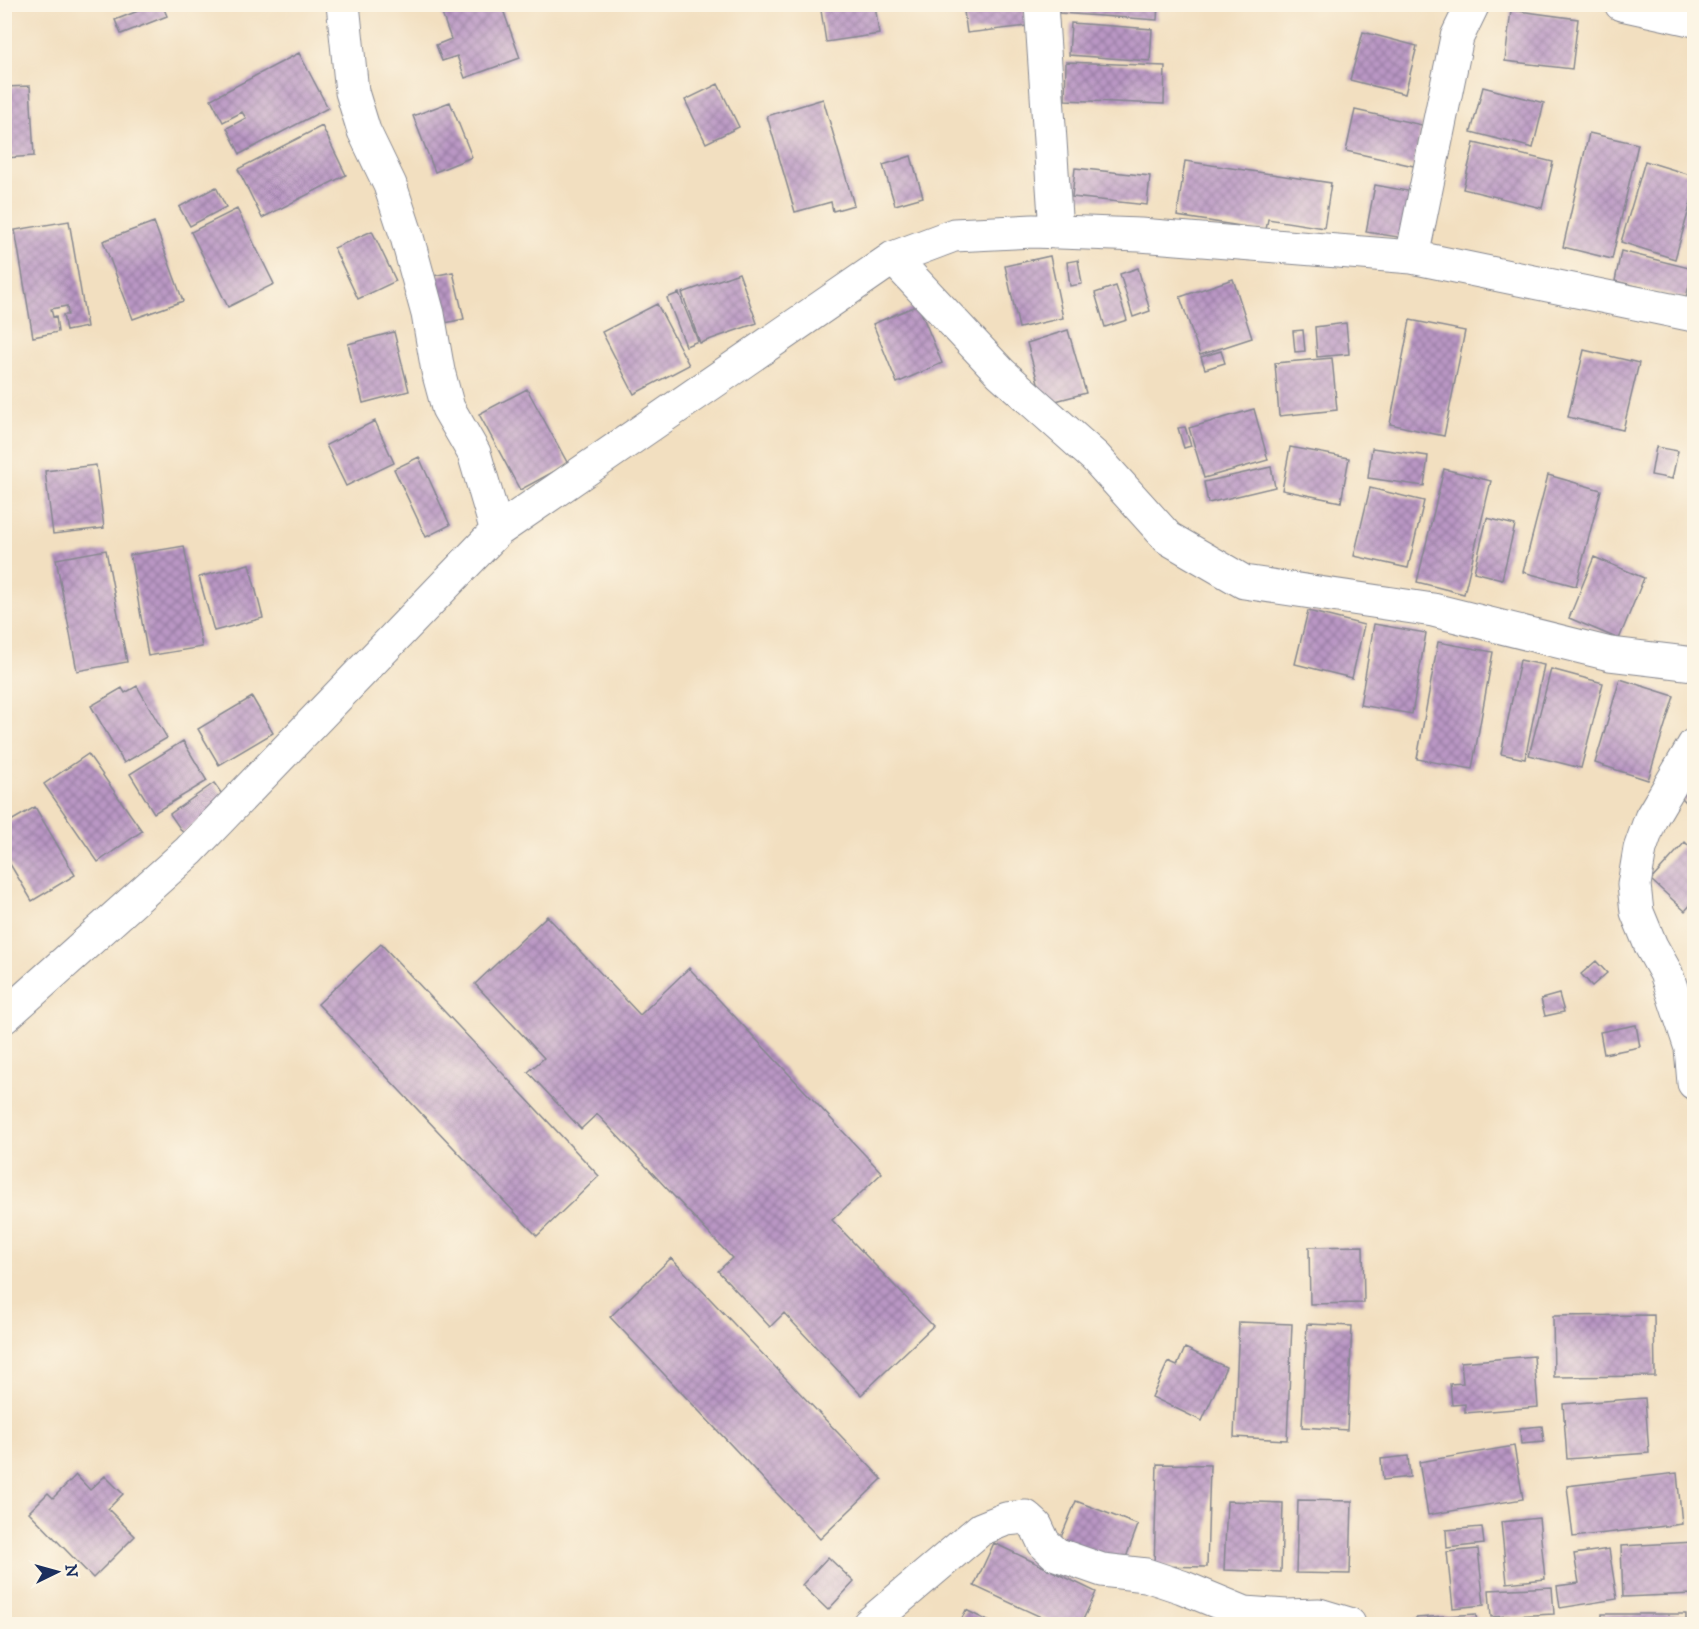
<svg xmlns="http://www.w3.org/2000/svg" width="1699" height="1629" font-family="'IM FELL DW Pica',serif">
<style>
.building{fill:url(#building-cross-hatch)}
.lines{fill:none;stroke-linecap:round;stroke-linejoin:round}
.minor-casing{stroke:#86878f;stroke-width:35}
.minor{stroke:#fff;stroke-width:33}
</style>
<defs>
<pattern id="building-cross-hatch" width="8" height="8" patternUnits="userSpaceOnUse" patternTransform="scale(1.5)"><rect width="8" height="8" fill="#ba97c4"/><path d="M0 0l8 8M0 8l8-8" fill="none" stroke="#967ca2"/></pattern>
</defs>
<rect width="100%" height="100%" fill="#fcf5e5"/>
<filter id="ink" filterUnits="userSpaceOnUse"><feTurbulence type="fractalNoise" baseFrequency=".0167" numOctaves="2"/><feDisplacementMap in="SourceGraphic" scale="12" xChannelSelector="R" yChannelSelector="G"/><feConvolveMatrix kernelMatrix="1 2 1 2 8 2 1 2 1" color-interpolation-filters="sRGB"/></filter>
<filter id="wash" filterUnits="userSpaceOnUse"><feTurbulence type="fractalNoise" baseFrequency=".008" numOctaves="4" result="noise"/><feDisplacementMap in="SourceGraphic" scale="24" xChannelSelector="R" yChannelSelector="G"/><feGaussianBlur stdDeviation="1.35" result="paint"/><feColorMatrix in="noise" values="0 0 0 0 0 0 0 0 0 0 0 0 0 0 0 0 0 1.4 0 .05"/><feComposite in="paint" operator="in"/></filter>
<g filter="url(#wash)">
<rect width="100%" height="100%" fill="#f2dfc0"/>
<g id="blocks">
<path class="building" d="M135,4H162L167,16L121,34L115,20L138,11Z
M459,4H501L520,58L465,78L457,56L442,61L436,45L451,39L441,11Z
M820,4H875L879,34L826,42Z
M963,4H1024L1027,26L967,33Z
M1060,4H1158L1157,20L1059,13Z
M1511,10L1578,19L1572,69L1505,61Z
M1071,23L1152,29L1150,61L1069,55Z
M1363,32L1417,46L1405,94L1350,80Z
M299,53L328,108L240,154L227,128L246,118L242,112L223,122L211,99Z
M1066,62L1165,66L1164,104L1065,100Z
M718,84L739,127L706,143L685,100Z
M30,86L34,156L4,158V87Z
M1483,87L1544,103L1533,148L1471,132Z
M823,99L854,205L833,211L831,202L795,212L767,116Z
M450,102L472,157L435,172L413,116Z
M1355,110L1422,125L1414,166L1346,151Z
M322,126L346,175L262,218L238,169Z
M1589,133L1638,144L1612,259L1563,247Z
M1474,143L1553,162L1542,208L1463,189Z
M911,156L923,197L895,205L883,165Z
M1185,161L1331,183L1324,228L1268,219L1266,230L1177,216Z
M1645,161L1694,176V192L1675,259L1621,242Z
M1075,168L1150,176L1147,205L1072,197Z
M1375,185L1413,192L1404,238L1366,232Z
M216,187L226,207L190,226L179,207Z
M237,209L274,284L228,307L191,232Z
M69,221L87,327L66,331L63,315H68L67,306L51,309L53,317L56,316L58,332L33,337L15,230Z
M154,222L183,301L133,319L103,241Z
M372,231L396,281L358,299L334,248Z
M1621,251L1693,269L1686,298L1615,281Z
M1050,256L1063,318L1019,328L1005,266Z
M1078,260L1082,284L1070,286L1067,262Z
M1138,268L1150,311L1133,317L1120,274Z
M453,272L464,319L440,324L428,277Z
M739,273L757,323L700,343L682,293Z
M1233,279L1252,338L1200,355L1180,297Z
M1116,286L1127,320L1105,327L1095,293Z
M679,293L698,341L686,346L667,298Z
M657,304L689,365L634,394L602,332Z
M918,305L942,363L897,383L873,324Z
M1410,320L1465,331L1444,436L1390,424Z
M1346,323L1349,354L1317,357L1315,327Z
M1068,330L1086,393L1044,404L1027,343Z
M1303,330L1305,351L1295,352L1293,331Z
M394,332L409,391L363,403L348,344Z
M1584,350L1639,363L1623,430L1568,417Z
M1221,351L1225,363L1205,369L1201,357Z
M1332,358L1337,410L1279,416L1275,363Z
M527,389L568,464L520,490L479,414Z
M1254,409L1268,460L1204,478L1189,428Z
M375,421L394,463L346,486L326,445Z
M1185,427L1191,446L1184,448L1178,428Z
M1290,447L1349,458L1341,502L1282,490Z
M1656,447L1678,451L1672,479L1651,475Z
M1372,448L1428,456L1424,486L1368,478Z
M419,457L450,525L426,537L394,469Z
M96,465L104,528L53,534L45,471Z
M1271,467L1275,487L1208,503L1204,482Z
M1444,469L1491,481L1464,594L1417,582Z
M1548,475L1601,490L1576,586L1523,572Z
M1370,488L1424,501L1408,568L1354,556Z
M1487,518L1515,525L1502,579L1474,572Z
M184,546L202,647L148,656L130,555Z
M106,550L127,662L77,671L56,559Z
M1594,557L1644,578L1619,639L1569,618Z
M249,564L263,618L214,631L199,577Z
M1308,611L1364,625L1352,678L1295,664Z
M1374,624L1426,633L1412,714L1360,705Z
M1438,642L1493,652L1472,769L1417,759Z
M1520,660L1544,665L1525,759L1501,754Z
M1551,669L1603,683L1581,768L1529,755Z
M1620,679L1674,696L1648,780L1595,763Z
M137,686L167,738L124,763L91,706L122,688L125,693Z
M252,697L273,733L219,765L198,729Z
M183,741L207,781L154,813L130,774Z
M88,754L142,831L98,862L44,784Z
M1691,780L1694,783V798L1688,804L1678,794Z
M214,783L227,801L183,833L170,814Z
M35,807L75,875L32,901L4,854V825Z
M1685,842L1694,851V901L1685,911L1651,880Z
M547,916L640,1015L689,968L882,1173L832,1220L933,1326L861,1395L784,1313L770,1327L718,1271L732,1258L597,1114L581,1129L528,1072L544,1058L475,984Z
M381,944L599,1176L537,1236L318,1004Z
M1596,961L1607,973L1592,986L1581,974Z
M1559,994L1564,1012L1545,1016L1541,999Z
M1636,1025L1640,1047L1604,1054L1600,1032Z
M1363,1246L1364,1303L1310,1304L1309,1247Z
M671,1258L882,1479L820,1539L610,1317Z
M1654,1315L1655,1376L1554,1377L1553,1316Z
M1239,1322L1292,1324L1287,1440L1234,1437Z
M1307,1324L1352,1326L1347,1430L1302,1427Z
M1185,1348L1226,1367L1202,1421L1152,1397L1168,1362L1177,1366Z
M1534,1356L1538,1407L1465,1413V1404L1452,1405L1450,1384L1463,1383L1461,1362Z
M1645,1398L1649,1453L1567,1459L1563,1404Z
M1542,1426L1544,1442L1521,1444L1520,1428Z
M1514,1446L1523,1499L1428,1515L1419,1462Z
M1408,1456L1410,1477L1383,1480L1381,1459Z
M1157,1464L1210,1465L1207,1567L1154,1566Z
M1677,1473L1682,1524L1573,1537L1567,1486Z
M76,1475L90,1490L105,1476L123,1494L108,1509L135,1536L93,1578L29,1512L48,1493L53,1498Z
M1298,1500L1352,1501L1350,1574L1296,1573Z
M1076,1501L1138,1525L1121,1571L1057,1547Z
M1227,1501L1283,1503L1281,1572L1224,1570Z
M1539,1518L1545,1579L1507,1583L1501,1522Z
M1482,1527L1484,1544L1447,1548L1446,1530Z
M1694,1542V1594L1623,1597L1621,1546Z
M994,1543L1096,1592L1081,1624H1056L974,1586Z
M1478,1549L1484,1605L1453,1608L1447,1552Z
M1609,1549L1617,1599L1560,1608L1557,1586L1579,1583L1574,1554Z
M828,1557L854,1582L828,1610L802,1585Z
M1552,1587L1554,1614L1491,1617L1489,1590Z
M966,1610L994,1624H959Z
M1476,1614L1477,1624H1417L1416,1618Z
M1602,1614H1686V1624H1602Z"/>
</g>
</g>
<g filter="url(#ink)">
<use href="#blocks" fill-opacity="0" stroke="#86878f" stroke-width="1.5"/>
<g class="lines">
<g class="minor-casing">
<path id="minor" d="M343,4L352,92L364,131L390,185L407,237L428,314L438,371L448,408L474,453L497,531
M1041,4L1056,232
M1621,4L1694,20
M1412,257L1457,37L1473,4
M893,258L1001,373L1095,457L1168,538L1244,582L1433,610L1610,654L1694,664
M1694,745L1651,818L1640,849L1634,885L1637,912L1651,946L1666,973L1691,1048L1694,1083
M4,1017L189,851L497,531L893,258L954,235L1033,231L1140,235L1412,257L1694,315
M869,1624L981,1529L1006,1519L1026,1517L1036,1526L1044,1543L1056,1554L1102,1570L1146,1575L1182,1587L1245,1613L1286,1616L1319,1615L1349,1624"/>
</g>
<use href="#minor" class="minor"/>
</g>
</g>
<rect width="1699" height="1629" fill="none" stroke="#fcf5e5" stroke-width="24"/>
<g transform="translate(57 1572) rotate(85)" stroke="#fcf5e5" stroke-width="4.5" paint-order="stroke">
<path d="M0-4.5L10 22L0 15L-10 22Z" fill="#1b2f5e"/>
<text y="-9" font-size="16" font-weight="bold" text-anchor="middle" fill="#1b2f5e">N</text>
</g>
</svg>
